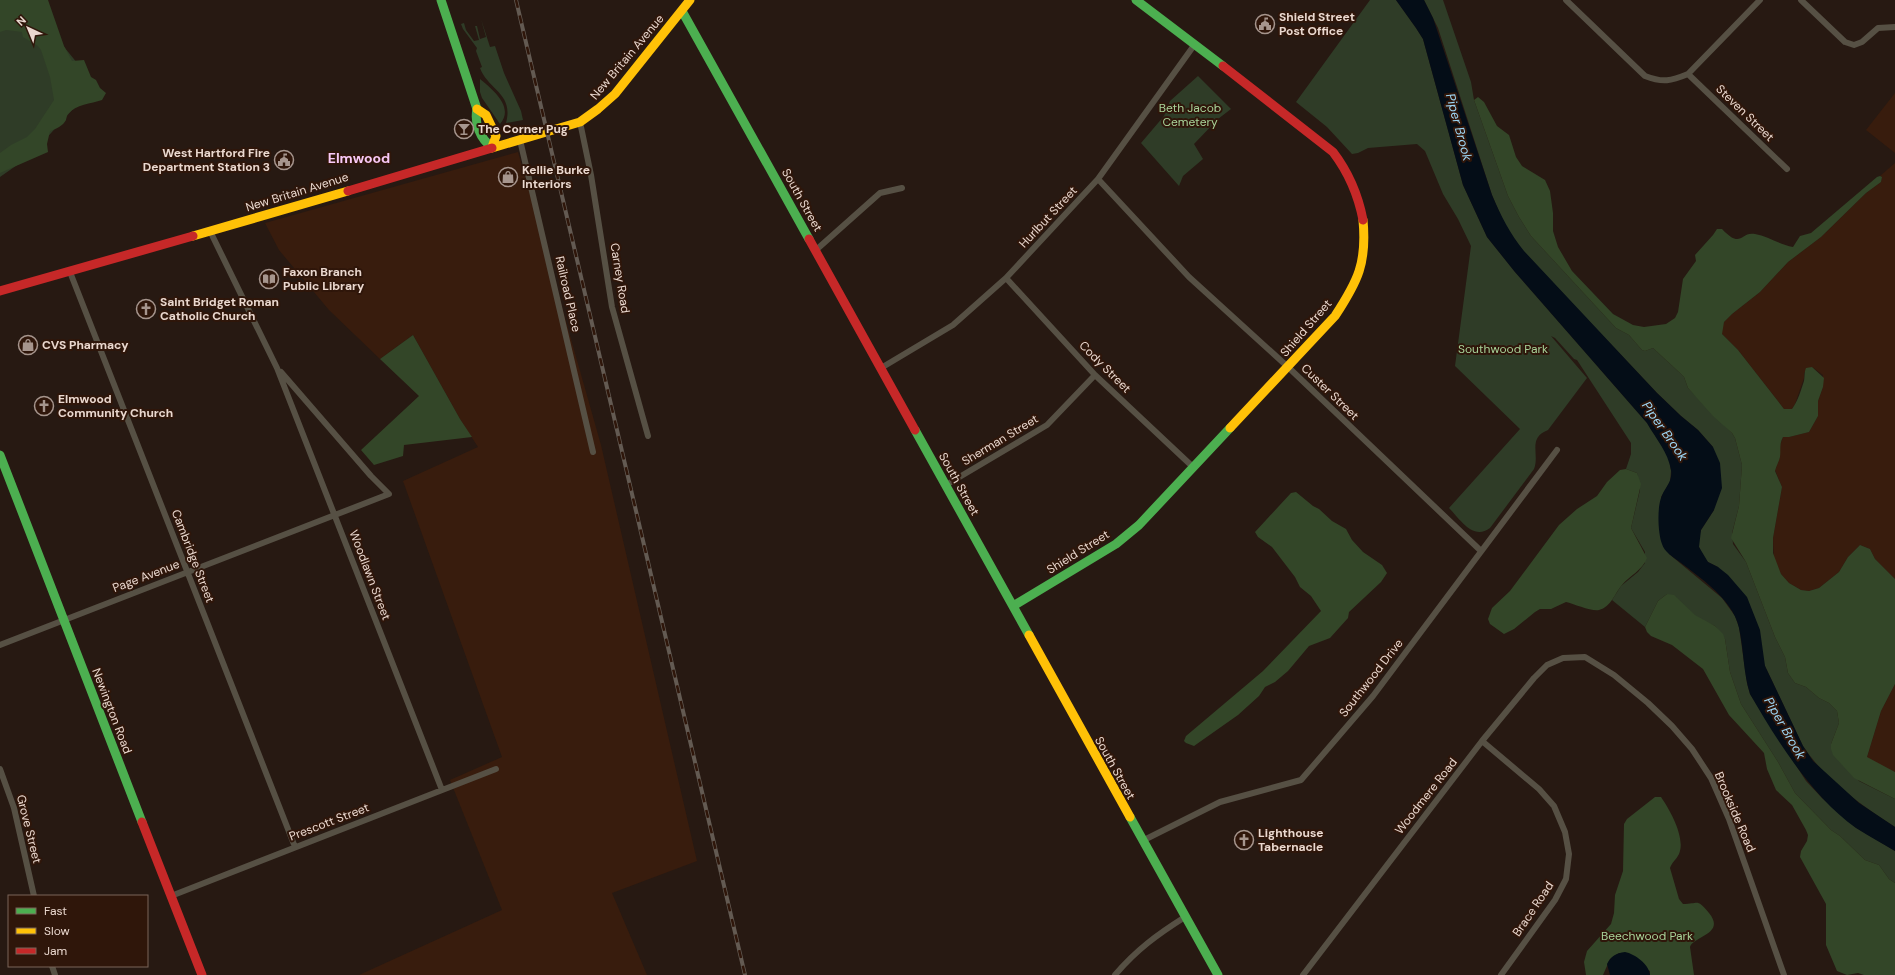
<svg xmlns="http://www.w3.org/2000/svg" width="1895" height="975" font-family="'DM Sans',sans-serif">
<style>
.built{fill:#381c0d}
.green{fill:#2f3c27}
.forest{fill:#334628}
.water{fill:#040d17}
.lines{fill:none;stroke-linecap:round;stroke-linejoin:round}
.street{stroke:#565044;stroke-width:6}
.fast{stroke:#4caf50;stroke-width:9}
.slow{stroke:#ffc107;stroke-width:9}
.jam{stroke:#c62828;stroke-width:9}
.rail-casing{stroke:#635a52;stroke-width:4}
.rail{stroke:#2f160a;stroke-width:2.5;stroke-dasharray:8;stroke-linecap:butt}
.labels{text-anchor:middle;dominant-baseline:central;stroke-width:4;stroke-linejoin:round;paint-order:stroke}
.poi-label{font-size:12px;font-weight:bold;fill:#ead8cf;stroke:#2f160a;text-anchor:start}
.street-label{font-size:12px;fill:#ead8cf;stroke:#2f160a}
.park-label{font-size:12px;fill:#a8d399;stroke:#2f160a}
.water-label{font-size:13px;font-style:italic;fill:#9dd6f5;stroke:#2f160a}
.quarter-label{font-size:14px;font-weight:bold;fill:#f8c9f7;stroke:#2f160a}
</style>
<rect width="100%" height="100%" fill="#271912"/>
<path class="built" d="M1895,93V153L1866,130Z
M518,152L601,445L697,861L612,893L647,975H359L502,910L450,780L502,757L403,481L478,447L460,419L413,335L380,359L329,310L279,250L265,223Z
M1895,163V579L1875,559L1870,549L1860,545L1848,557L1839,572L1819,588L1809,591L1801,590L1789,583L1781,574L1774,559L1773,538L1782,487L1775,470L1780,457L1779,448L1783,437H1789L1809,432L1818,416V401L1823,387V375L1812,367L1804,373V378L1795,404L1792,409H1784L1738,350L1722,334V328L1724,322L1732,314L1760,292L1788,262L1821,237L1866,193L1881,182L1882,177L1880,176Z
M1895,684V772L1867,759V757L1881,711Z"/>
<path class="green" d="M26,0L95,85L30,156L0,177V22Z
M1370,0H1396L1416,28L1423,39L1463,185L1487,237L1515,272L1647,423L1664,449L1669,459L1671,471L1670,482L1661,497L1669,554L1722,598L1735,616L1739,627L1747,683L1750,694L1806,781L1822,798L1855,827L1895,851V883L1889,879L1879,865L1865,860L1840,836L1831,830L1795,793L1778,762L1741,704L1730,672L1725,639L1715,626L1699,619L1667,594L1658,601L1645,627L1612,600L1621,586L1638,572L1645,563V552L1631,528L1640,490L1637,473L1626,469L1631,454V443L1577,360L1574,359L1555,338L1551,336L1587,378L1548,430C1527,438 1540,454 1534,469L1490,528C1473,541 1460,519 1449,508L1520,429L1455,366L1471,246L1458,219L1443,194L1425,151L1417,144L1368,148L1358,153L1352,154L1327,127L1296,102Z
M1424,0H1443L1471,82L1474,100L1508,196L1519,217L1531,236L1616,328L1629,335L1642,350L1645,351L1653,348L1680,373L1684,377L1688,388L1732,433L1735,438L1742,465L1739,506L1732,533L1733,544L1746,562L1775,637L1785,657L1788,673L1795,683L1806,687L1819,698L1829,703L1837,711L1839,723L1831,744L1859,781L1895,799V827C1861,805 1826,781 1803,746L1718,567L1708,562L1704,558L1699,547L1698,541L1701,530L1714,510L1713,447L1698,430L1681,416L1657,393L1523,251L1513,237L1504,223L1492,195L1438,28Z
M481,19L490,47L495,46L504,73L521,111L523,120L506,123C514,93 488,90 480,68L482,67L476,51L477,48L463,29L461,24L464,23L466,30L474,41L479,40L475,26H477L480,39L486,37Z
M1198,76L1231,109L1218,119L1194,144L1203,159L1183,176L1179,186L1141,143L1164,116L1170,101Z
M480,79C492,89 515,107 500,124L482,98L480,92Z"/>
<path class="forest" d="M0,0H48L64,46L72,61L84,60L91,77L96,80L100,88L106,93L102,100C91,104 76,104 68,114C67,115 66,120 66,120C63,126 56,129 50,131L47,144L48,152L0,173V153L11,145L27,137L35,129L54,100L50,77L41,50L38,46L23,37L22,32L6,30L0,32Z
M1478,97L1484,102L1497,126L1509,135L1516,157L1522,166L1545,180L1550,191L1553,213V231L1558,247L1572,271L1613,314L1633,325L1644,327L1666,324L1675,318L1678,312L1683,279L1696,261L1695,255L1713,235L1717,229H1722C1742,250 1740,231 1755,234C1768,236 1780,245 1793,247L1800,236L1811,233L1877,177L1880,176L1882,177L1881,182L1866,193L1821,237L1788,262L1760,292L1732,314L1724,322L1722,334L1738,350L1784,409H1792C1798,401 1801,390 1804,381C1805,376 1804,373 1806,368L1812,367L1824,378L1823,387L1818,401V416L1809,432L1789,437H1783C1779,444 1781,450 1780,457C1779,462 1776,466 1775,471L1782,487L1773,538V553L1781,574L1789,583L1801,590L1809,591L1819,588L1839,572L1848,557L1860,545L1870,549L1875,559L1895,579V684L1881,711L1867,757L1895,772V799L1854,778L1833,755L1831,749V744L1839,723L1837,711L1829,703L1819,698L1806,687L1795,683L1788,673L1785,657L1775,637L1746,562L1731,538L1739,506L1742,465L1735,438L1732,433L1713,416L1688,388L1684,377L1680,373L1653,348L1645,351L1642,350L1629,335L1616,328L1531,236L1519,217L1508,196L1474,100Z
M413,335L460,419L472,437L404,445L403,456L374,465L361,450L419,396L380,359Z
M1626,469L1637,473L1641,484L1631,528L1647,558C1642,571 1630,575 1622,585C1615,593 1611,607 1599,610C1593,612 1574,604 1566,602L1551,609H1540L1535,612L1514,629L1504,634L1490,624L1488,619L1492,608L1510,591L1559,525L1577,509L1597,496L1607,482L1620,470Z
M1296,492L1313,506L1319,509L1332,521L1346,529L1352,540L1363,552L1382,565L1387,573L1381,582L1349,612L1348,618L1330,638L1309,646L1288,671L1275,682L1265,687L1259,696L1238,715L1194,746L1186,743L1184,741L1186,736L1263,671L1321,611L1311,596L1300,587L1295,577L1272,547L1258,537L1255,532L1291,493Z
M1667,594L1674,595L1695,615L1715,626L1723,634L1725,639L1730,672L1741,704L1778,762L1795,793L1831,830L1840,836L1865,860L1879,865L1889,879L1895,883V975H1864L1858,973L1847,975L1837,971L1826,945V904L1800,857L1801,851L1807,841L1808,835L1806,830L1792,805L1776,790L1767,769L1764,753L1729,715L1703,669L1672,645L1651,636L1647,632L1645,627L1658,601Z
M1655,797H1661C1670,810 1686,838 1679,854C1676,860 1672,862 1670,868L1679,899L1683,904C1700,904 1696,898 1709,913C1726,934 1694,936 1690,947L1694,975H1650V971L1619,953L1610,959L1603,975H1586L1584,962L1587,951L1611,924L1614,913L1615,895L1623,871L1624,824L1627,819Z"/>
<path class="water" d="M1396,0H1424L1433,18L1492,195C1501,216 1510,234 1524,251L1657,393L1681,416L1698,430L1713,447L1720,463L1722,488L1714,510L1701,530L1699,547L1708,562L1718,567L1728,575L1747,597L1760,630L1765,666L1803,746L1813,761L1859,803L1895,827V851C1882,843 1868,836 1856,828C1812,797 1776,739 1750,694C1743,672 1744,650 1739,628C1733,597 1692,572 1669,554C1666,551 1663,548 1662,544C1658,534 1657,509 1661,498C1664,488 1673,482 1671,470C1668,452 1656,439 1647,423L1515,272L1487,237L1463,185L1423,39L1416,28Z
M1625,952C1635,954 1649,964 1650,975H1610L1607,964C1611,956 1616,953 1625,952Z"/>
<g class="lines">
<path class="street" d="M1566,0L1645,76C1663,83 1671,81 1688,74L1760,0
M1801,0L1845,42L1854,45L1862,42L1878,28L1895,27
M1688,74L1787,169
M580,122L591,175L612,307L648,436
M520,140L593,452
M1098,179L1189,277L1288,367L1481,551
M210,231L277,368L442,790
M816,250L880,193L902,188
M70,272L295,847
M1006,278L1095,375L1193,467
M881,368L953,325L1006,278L1098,179L1195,44
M946,485L1047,425L1095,375
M0,645L389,494L371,476L281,372
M1482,741L1539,789L1554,806L1565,832L1569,854L1566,879L1555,900L1501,975
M0,769L14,808L34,896
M1142,841L1220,802L1301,780L1373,696L1557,450
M171,896L496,769
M52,966L55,975
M1115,975C1136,950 1158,934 1185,917
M1303,975L1482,741L1534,678L1547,665L1563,658L1585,657L1614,675L1648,703L1672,726L1692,749L1711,778L1729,819L1784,975"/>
<path class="fast" d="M441,0L477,109C474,123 480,139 492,147
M1136,0L1223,66
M682,11L809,239
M915,430L1029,635
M0,455L142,822
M1013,606L1116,544L1139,525L1230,428
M1130,817L1218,975"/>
<path class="slow" d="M477,109L486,115L496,136L492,147
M492,148L580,122L598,109L615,94L690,0
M193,236L348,191
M1230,428L1335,316C1358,281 1367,263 1363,220
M1029,635L1130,817"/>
<path class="jam" d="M1223,66L1333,152C1349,173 1358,194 1363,220
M348,191L492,148
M809,239L915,430
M0,291L193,236
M142,822L202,975"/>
<g class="rail-casing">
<path id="rail" d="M516,0L745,975"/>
</g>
<use href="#rail" class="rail"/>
</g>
<defs>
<g id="civic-ring" transform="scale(1)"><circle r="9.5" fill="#2f160a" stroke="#a6958d" stroke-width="1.5"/><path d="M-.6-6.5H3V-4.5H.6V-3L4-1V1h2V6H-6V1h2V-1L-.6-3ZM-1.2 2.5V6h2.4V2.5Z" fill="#a6958d"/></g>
<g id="bar-ring" transform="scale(1)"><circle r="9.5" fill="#2f160a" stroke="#a6958d" stroke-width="1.5"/><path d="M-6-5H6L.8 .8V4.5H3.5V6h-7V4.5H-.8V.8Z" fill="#a6958d"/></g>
<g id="shop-ring" transform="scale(1)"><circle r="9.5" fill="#2f160a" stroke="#a6958d" stroke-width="1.5"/><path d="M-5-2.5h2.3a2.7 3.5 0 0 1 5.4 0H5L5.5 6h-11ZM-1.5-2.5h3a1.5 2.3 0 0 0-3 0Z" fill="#a6958d"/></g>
<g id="library-ring" transform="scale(1)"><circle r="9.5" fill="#2f160a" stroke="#a6958d" stroke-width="1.5"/><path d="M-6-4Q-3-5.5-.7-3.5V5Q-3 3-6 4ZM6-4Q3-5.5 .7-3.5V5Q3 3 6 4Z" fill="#a6958d"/></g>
<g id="church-ring" transform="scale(1)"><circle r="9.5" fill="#2f160a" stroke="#a6958d" stroke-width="1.5"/><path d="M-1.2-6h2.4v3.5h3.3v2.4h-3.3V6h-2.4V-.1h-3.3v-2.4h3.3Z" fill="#a6958d"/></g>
</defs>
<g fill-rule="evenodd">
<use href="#civic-ring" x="1265" y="24"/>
<use href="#bar-ring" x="464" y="129"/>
<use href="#civic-ring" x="284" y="160"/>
<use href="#shop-ring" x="508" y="177"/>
<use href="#library-ring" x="269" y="279"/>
<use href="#church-ring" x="146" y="309"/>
<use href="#shop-ring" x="28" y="345"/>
<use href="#church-ring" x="44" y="406"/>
<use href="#church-ring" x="1244" y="840"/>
</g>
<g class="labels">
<g class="poi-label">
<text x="1279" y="17">Shield Street<tspan x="1279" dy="14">Post Office</tspan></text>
<text x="478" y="129">The Corner Pug</text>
<text x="270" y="153" text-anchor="end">West Hartford Fire<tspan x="270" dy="14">Department Station 3</tspan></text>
<text x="522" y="170">Kellie Burke<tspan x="522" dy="14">Interiors</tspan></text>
<text x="283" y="272">Faxon Branch<tspan x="283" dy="14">Public Library</tspan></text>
<text x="160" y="302">Saint Bridget Roman<tspan x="160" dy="14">Catholic Church</tspan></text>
<text x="42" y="345">CVS Pharmacy</text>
<text x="58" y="399">Elmwood<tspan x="58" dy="14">Community Church</tspan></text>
<text x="1258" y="833">Lighthouse<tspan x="1258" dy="14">Tabernacle</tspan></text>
</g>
<g class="street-label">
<text transform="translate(627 57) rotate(-50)">New Britain Avenue</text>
<text transform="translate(1745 113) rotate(44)">Steven Street</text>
<text transform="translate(297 192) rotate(-17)">New Britain Avenue</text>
<text transform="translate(802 200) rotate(61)">South Street</text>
<text transform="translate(1048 217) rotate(-47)">Hurlbut Street</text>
<text transform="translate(620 278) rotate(81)">Carney Road</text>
<text transform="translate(568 294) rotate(77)">Railroad Place</text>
<text transform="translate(1306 328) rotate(-49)">Shield Street</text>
<text transform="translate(1105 367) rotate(45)">Cody Street</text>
<text transform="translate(1330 392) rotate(44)">Custer Street</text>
<text transform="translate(1000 440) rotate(-31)">Sherman Street</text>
<text transform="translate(959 484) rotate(61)">South Street</text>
<text transform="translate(1078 552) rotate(-32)">Shield Street</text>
<text transform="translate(193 556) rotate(69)">Cambridge Street</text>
<text transform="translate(370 575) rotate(69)">Woodlawn Street</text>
<text transform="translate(146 576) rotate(-21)">Page Avenue</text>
<text transform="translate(1371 678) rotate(-52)">Southwood Drive</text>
<text transform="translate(112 711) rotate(69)">Newington Road</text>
<text transform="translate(1115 768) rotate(61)">South Street</text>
<text transform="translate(1426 796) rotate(-52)">Woodmere Road</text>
<text transform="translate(1735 812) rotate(67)">Brookside Road</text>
<text transform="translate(329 822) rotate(-21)">Prescott Street</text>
<text transform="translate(29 829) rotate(76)">Grove Street</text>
<text transform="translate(1533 909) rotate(-56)">Brace Road</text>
</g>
<g class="park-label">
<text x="1190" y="108">Beth Jacob<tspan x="1190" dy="14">Cemetery</tspan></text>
<text x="1503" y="349">Southwood Park</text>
<text x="1647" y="936">Beechwood Park</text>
</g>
<g class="water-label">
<text transform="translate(1459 127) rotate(75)">Piper Brook</text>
<text transform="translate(1665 431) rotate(55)">Piper Brook</text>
<text transform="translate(1785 728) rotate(60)">Piper Brook</text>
</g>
<g class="quarter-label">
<text x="359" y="158">Elmwood</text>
</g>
</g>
<rect x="8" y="895" width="140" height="72" fill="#2f160a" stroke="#7a6459"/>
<rect x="16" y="908" width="20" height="6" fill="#4caf50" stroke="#7a6459"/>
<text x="44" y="915" font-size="12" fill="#ead8cf">Fast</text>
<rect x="16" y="928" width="20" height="6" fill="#ffc107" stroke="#7a6459"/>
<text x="44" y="935" font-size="12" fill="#ead8cf">Slow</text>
<rect x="16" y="948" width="20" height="6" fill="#c62828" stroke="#7a6459"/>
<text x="44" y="955" font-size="12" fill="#ead8cf">Jam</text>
<g transform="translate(28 28) rotate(316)" stroke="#2f160a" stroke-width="3" paint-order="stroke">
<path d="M0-3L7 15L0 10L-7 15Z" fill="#ead8cf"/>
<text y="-6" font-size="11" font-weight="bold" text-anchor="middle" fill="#ead8cf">N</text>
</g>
</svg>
